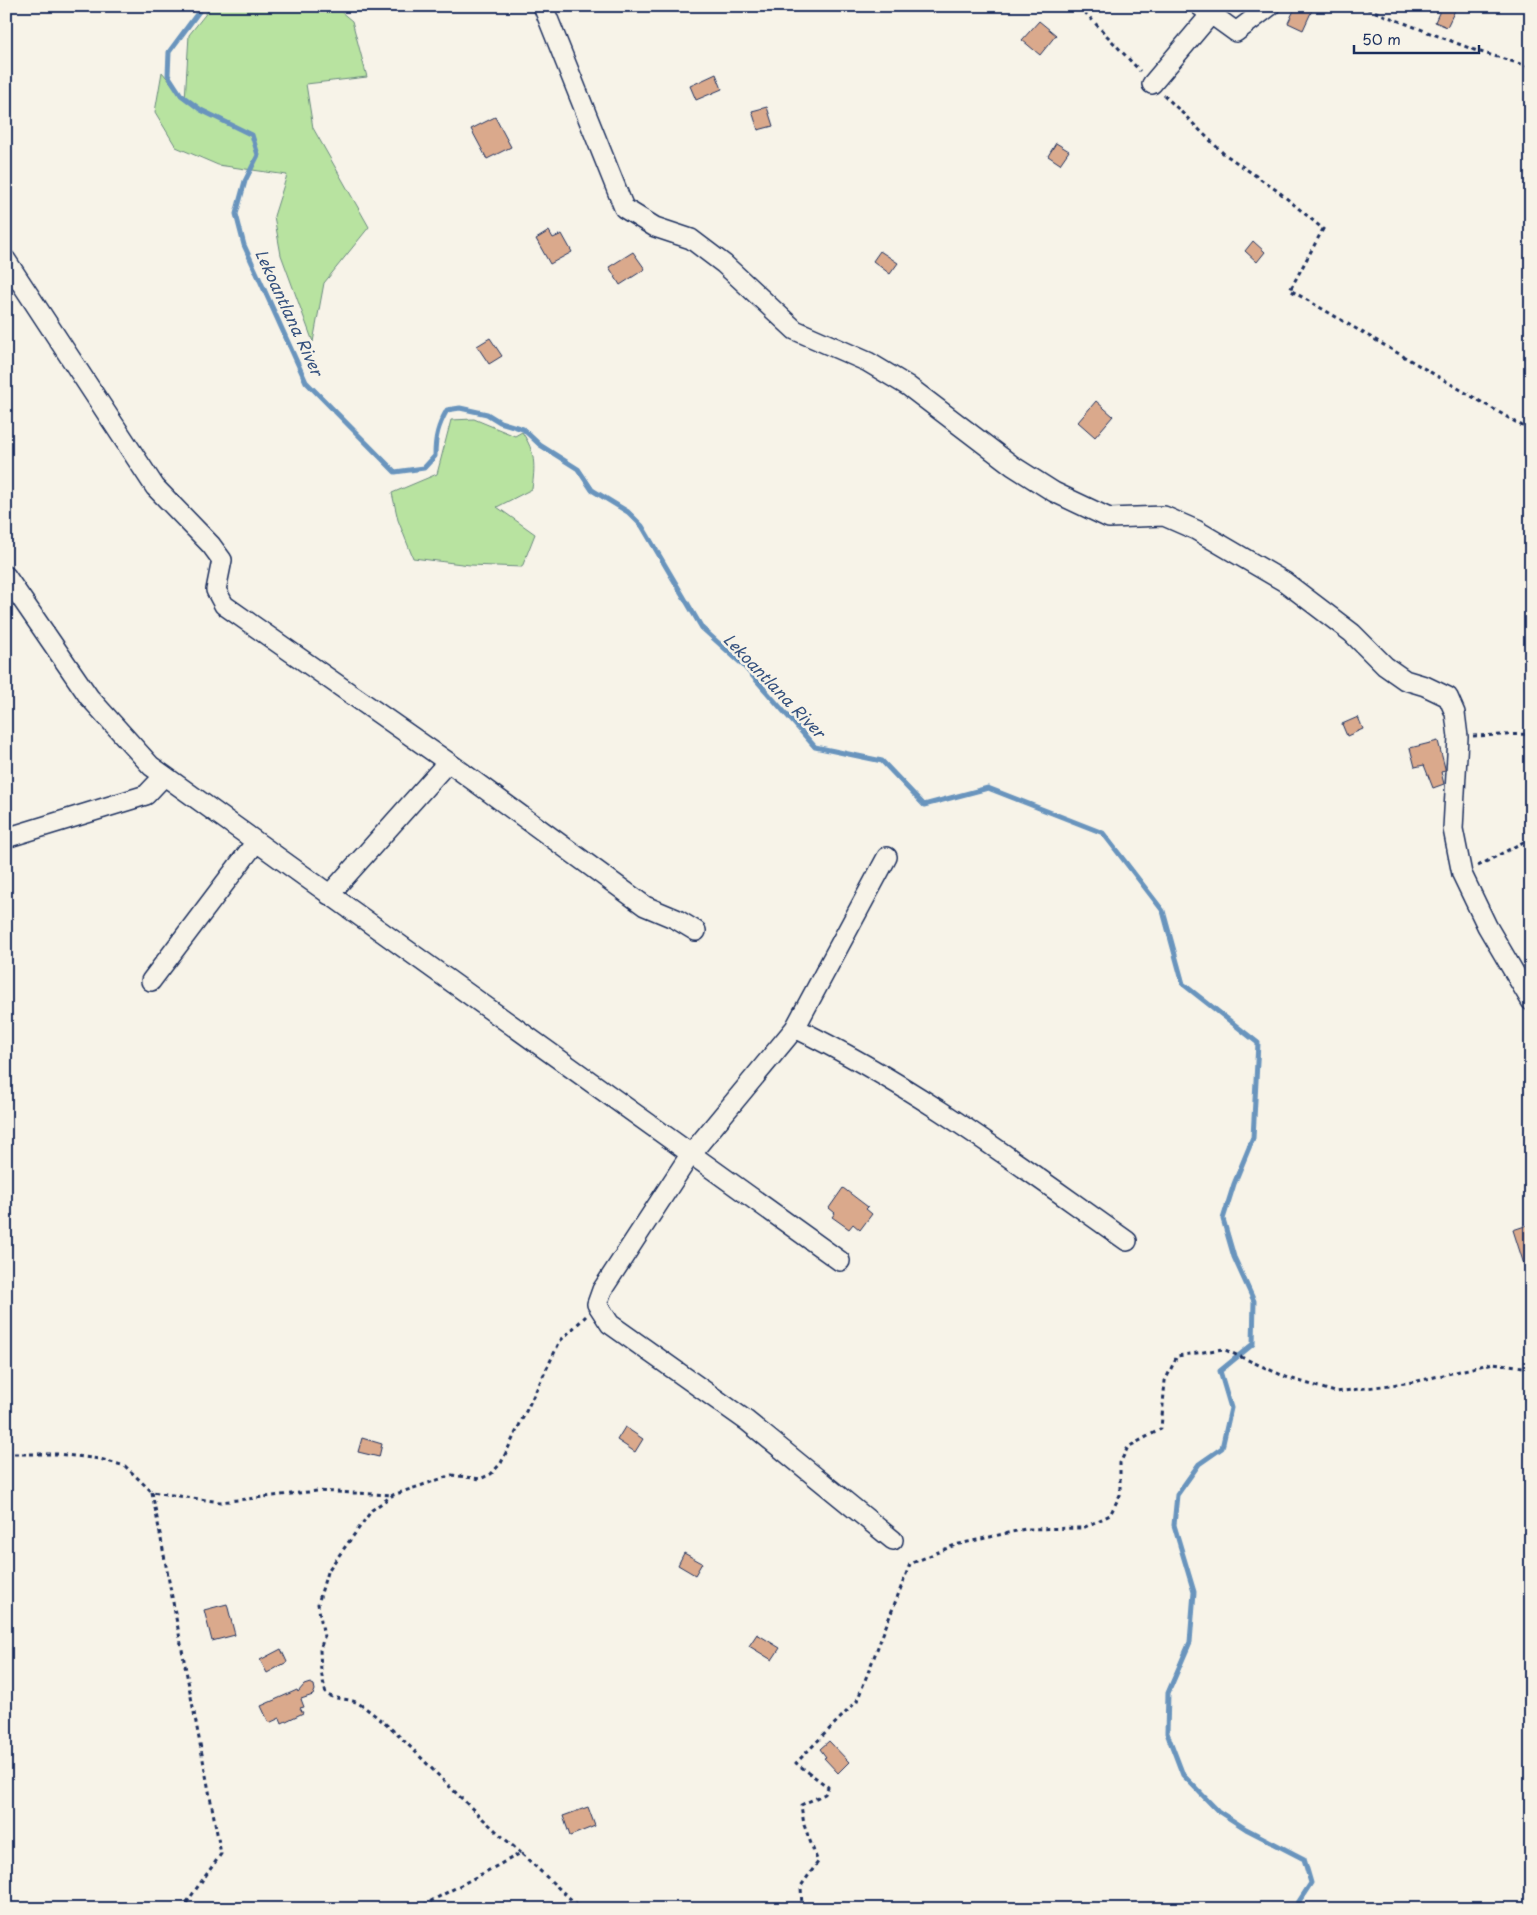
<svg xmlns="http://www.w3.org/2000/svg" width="1537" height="1915" font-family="'Playpen Sans',sans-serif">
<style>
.green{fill:#b8e3a0;stroke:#6a897f}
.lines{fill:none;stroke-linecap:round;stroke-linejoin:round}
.stream{stroke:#6994bd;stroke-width:5}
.building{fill:#daa98c;stroke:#1b2f5e}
.minor-casing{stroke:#1b2f5e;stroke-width:22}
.path{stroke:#1b2f5e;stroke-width:3;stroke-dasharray:4 4;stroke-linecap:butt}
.minor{stroke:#f7f3e8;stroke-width:19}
.labels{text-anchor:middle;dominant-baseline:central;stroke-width:5;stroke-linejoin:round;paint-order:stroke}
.water-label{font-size:16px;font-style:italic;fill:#35517e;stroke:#f7f3e8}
</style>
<rect width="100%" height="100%" fill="#f7f3e8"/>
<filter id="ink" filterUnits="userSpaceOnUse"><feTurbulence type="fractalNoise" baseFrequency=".02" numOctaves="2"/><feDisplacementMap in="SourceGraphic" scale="10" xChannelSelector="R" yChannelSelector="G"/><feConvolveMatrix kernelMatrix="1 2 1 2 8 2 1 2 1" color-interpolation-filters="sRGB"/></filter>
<g filter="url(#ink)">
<path class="green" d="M212,6H334L352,21L367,77L306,84L313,128L369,227L324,283L313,342L281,255L274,216L287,175L218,165L176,147L155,112L162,72L185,100L189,35Z
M474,419L515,436L522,432C536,453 535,466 532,489L497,507L535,534L522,567L470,565L413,558L398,520L392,493L437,474L451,420Z"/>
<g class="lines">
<path class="stream" d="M203,6L169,52L168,75L181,95L201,110L252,135L258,155L245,181L236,214L244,245L306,382L395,472L424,468L435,456C435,437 438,426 447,410L460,408L487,414L500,422L523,429L540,445L578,469L592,490L628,512L642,526L702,628L744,666L815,747L882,761L924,805L988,788L1103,833L1163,911L1183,984L1258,1043L1253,1138L1234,1184L1223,1219L1234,1257L1254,1301L1253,1344L1220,1371L1231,1408L1222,1448L1199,1464L1177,1495L1174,1525L1194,1592L1190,1642L1168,1693L1167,1733L1183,1775L1218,1811L1246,1829L1304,1859L1311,1883L1294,1909"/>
</g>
<path class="building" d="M1296,6H1314L1303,30L1288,23Z
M1442,6H1457L1447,27L1435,22Z
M1039,21L1056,35L1040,55L1022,40Z
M716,74L722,89L696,100L690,86Z
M767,107L773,126L758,130L752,111Z
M495,117L511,147L487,159L471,129Z
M1056,143L1069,151L1060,164L1048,156Z
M549,231L553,238L562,234L572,252L550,264L536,239Z
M1253,241L1265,252L1257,262L1245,251Z
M880,251L898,263L890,274L873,261Z
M633,252L645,269L620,285L609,267Z
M490,338L502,356L489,364L477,346Z
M1096,401L1113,416L1095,437L1078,422Z
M1358,717L1363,729L1347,736L1342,724Z
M1438,741L1445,768V771L1441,772L1444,784L1433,788L1424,765L1415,767L1410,748Z
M843,1188L868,1207L866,1209L872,1214L860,1230L853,1224L849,1229L832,1217L835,1213L829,1208Z
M1531,1224V1277H1528L1513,1230Z
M625,1427L643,1439L635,1452L617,1440Z
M362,1438L382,1444L379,1457L358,1452Z
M684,1553L702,1563L695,1575L678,1565Z
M227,1604L235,1635L212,1641L204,1610Z
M757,1634L780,1648L772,1660L749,1646Z
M281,1649L287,1662L267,1673L260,1660Z
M310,1683L314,1685L315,1690L313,1695L301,1699L304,1707L300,1708L303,1713L282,1723L280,1718L269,1723L261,1706L297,1690L298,1692L304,1685Z
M829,1741L849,1762L838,1773L824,1758L826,1757L820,1749Z
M588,1807L595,1826L570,1836L563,1816Z"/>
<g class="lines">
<g class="minor-casing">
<path id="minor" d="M543,6L624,208L655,227L691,239L724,264L795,330L868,362L908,386L1013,466L1054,492L1109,518L1164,516L1196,530L1285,582L1352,633L1385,666L1405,680L1425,686L1448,697L1455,713L1458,737L1453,829L1462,874L1487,926L1531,1001
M1200,6L1236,32L1270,6
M1152,84L1211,14
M6,260L155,487L211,545L222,560L216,590L224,605L448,762L645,906L676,919L696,931
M6,576L89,697L151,766L840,1261
M6,838L146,795L164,776
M887,857L795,1028L690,1155L602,1290L597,1304L610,1324L747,1421L893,1540
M329,895L448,762
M151,981L256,842
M795,1028C914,1085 1019,1165 1127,1241"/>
</g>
<path class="path" d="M1079,6L1140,71
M1360,6L1477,51L1531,67
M1164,95L1223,153L1279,192L1323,229L1290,290L1531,431
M1473,736L1531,734
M1478,866L1531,838
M6,1454H58L100,1459L125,1466L152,1492L220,1502L317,1491L392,1495
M152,1492L221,1854L182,1909
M521,1853C494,1830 470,1807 445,1782C418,1755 393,1727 361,1705C350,1697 337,1701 326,1694L321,1672L320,1650L324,1637L318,1604L327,1572L372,1510L393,1495L452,1475L480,1479L491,1474L501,1463L560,1341L586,1316
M416,1909L521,1853L567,1896L583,1909
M802,1909L801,1886L818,1862L804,1825L801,1805L825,1794L828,1787L796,1763L857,1701L910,1564L955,1545L1025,1529L1083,1528L1110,1515L1120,1495V1463L1128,1447L1161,1429L1165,1381L1177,1356L1223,1349L1286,1377L1335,1392L1414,1382L1493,1363L1531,1368"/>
<use href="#minor" class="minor"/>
</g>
</g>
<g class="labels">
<g class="water-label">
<text transform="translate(290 312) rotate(65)">Lekoantlana River</text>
<text transform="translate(775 685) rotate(46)">Lekoantlana River</text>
</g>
</g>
<rect width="1537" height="1915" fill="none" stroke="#f7f3e8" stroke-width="25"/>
<rect x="12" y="12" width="1512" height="1890" fill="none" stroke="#1b2f5e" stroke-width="2" filter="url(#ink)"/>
<path d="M1354 45v8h125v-8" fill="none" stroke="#1b2f5e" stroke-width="2.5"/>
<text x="1362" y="45" font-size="15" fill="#1b2f5e" stroke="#f7f3e8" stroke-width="4" paint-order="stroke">50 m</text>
</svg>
